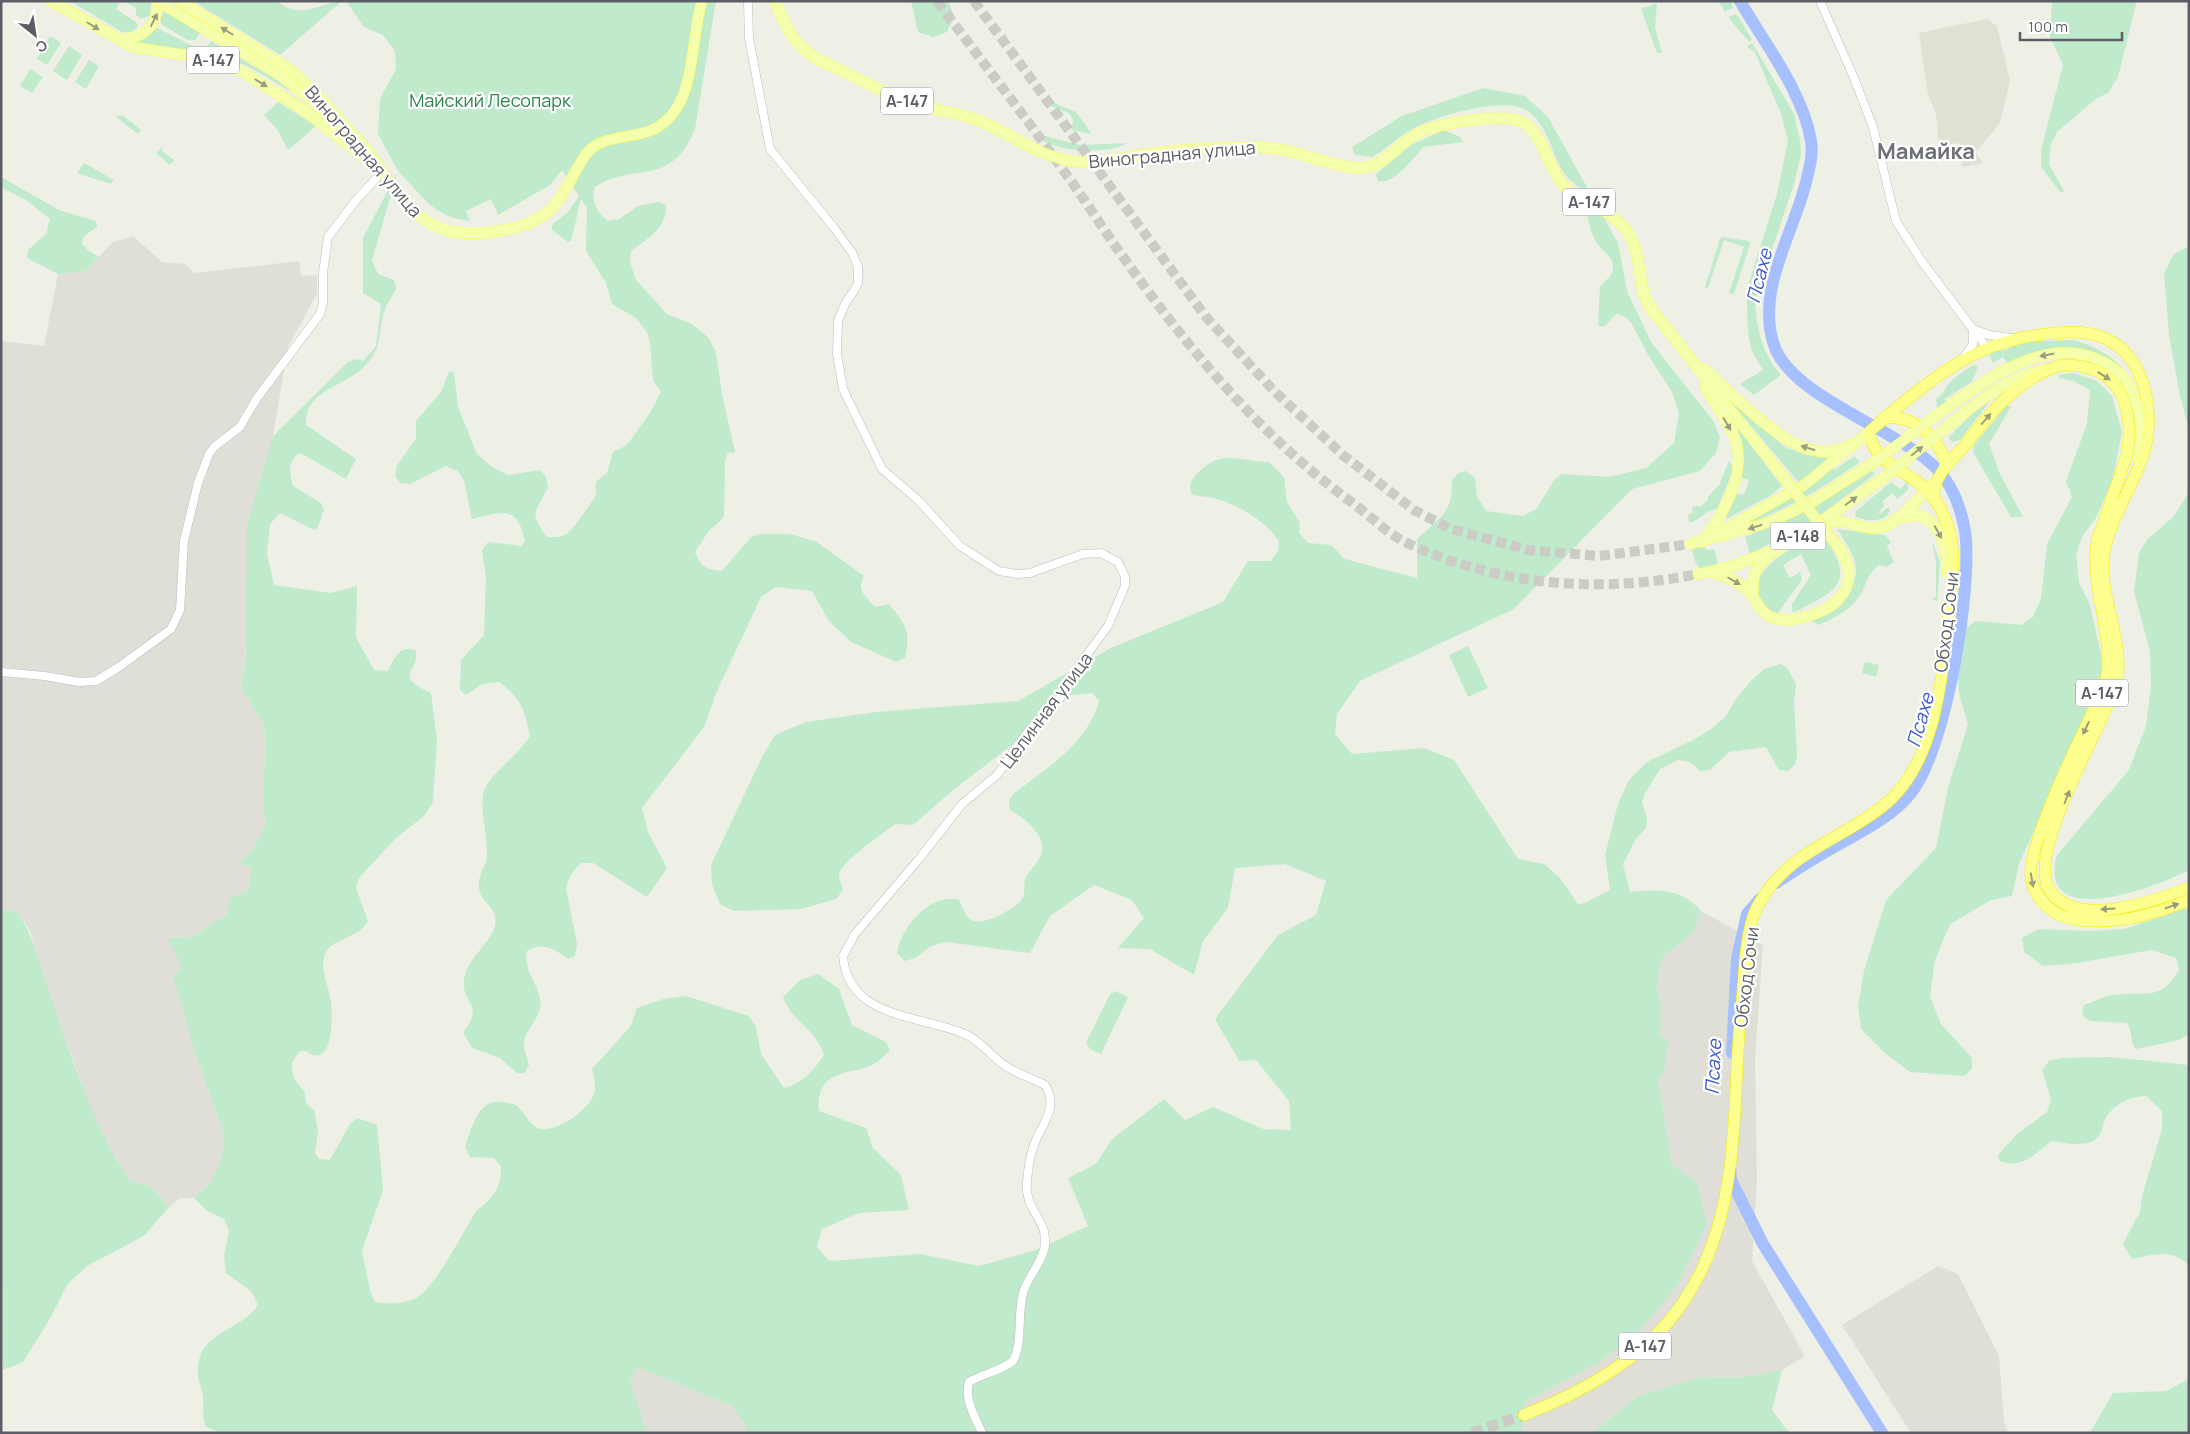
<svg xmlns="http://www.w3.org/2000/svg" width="2190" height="1434" font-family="Manrope,sans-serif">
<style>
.industrial{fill:#dfdfd7}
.education{fill:#e0e0d3}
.green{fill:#bfeacb}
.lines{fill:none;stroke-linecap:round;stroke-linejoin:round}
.river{stroke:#a6bfff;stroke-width:12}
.major-tunnel{stroke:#caccc5;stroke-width:10;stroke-dasharray:10 5;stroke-linecap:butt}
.highway-tunnel{stroke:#caccc5;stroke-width:11;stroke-dasharray:11 5.5;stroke-linecap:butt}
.minor-casing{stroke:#bcbdc4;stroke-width:9}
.major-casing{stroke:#fdfd51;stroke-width:11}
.highway-casing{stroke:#f5ed00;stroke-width:12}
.minor{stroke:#fff;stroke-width:8}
.major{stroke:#f5ffab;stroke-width:10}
.highway{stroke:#fcff8d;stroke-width:11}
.major-bridge-casing{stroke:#fdfd51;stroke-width:11;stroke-linecap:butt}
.major-bridge{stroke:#f5ffab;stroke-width:10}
.oneway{fill:#999e82}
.oneway2{fill:#9c9e76}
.labels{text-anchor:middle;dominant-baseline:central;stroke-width:4.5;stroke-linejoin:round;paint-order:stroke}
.shield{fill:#fff;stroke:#8d8e94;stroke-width:1}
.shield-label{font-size:16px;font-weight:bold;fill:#5c5e66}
.park-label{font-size:18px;fill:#2e844a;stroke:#fff}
.street-label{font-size:18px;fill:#5c5e66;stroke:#fff}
.water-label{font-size:19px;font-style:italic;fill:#3e5bcd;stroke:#fff}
.district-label{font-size:22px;font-weight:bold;fill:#6d7078;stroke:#fff}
</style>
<rect width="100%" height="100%" fill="#eff0e5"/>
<path class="industrial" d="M133,236L162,262L185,264L194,273L299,261L301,276L317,275V294L288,347L273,436L241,688L264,724L265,747L263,807L266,825L254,847L239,864L253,868L248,891L231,898L227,914L192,937L169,938L182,968L193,1046L224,1135L222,1157L210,1184L194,1198H180L169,1207L152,1187L130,1181L121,1167L95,1120L47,988L30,931L17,911L1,910V341L44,346L58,274L86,271L113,242Z
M1701,911L1763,945L1755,1060L1757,1181L1752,1261L1805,1356L1782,1370L1737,1378L1699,1377L1638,1396L1592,1433H1522L1525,1402L1600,1362L1697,1182L1672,1165L1658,1079L1661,1007L1657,990L1659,968L1663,957L1693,933Z
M1938,1266L1958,1274L1999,1356L2004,1422L2008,1433H1911L1842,1325Z
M637,1367L732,1406L745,1425L744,1433H644L646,1430L629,1381Z"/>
<path class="education" d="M1987,19L1997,26L2010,81L2000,123L1976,152L1983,163L1962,167L1959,143L1939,146L1936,114L1928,95L1919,33Z"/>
<path class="green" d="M70,1H120L116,9L136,22L138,27L131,32H122Z
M124,1H151L150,16L141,19L136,15V8Z
M193,1H277C301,21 319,3 342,1L280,55Z
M346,1H716L695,129C669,190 637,160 595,187C591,201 596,212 608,221L619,219L638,206L659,202L666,205C668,228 646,239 631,251L630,262L636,280L667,314L692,324L709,338L716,353L722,394L735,452L727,453L725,462L724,517L708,532L695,552C700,566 707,570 722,571L751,537L760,534H790L817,542L864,576C856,590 865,596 875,607L889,604C906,624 911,632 905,658L896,662L851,642L829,621L812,591L776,587L761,597L717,691L704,727L642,808L648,832L667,868L647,897L593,863H581L571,874L566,888L577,944L575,956L568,959C556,949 541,941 527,951C523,969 537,982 540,999C543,1017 527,1026 524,1042C523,1049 528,1058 529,1065L525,1073H517L500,1058L472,1048L463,1032C486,1005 461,1004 464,980C467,958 492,942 495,925C498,908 485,906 480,892C475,878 486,868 487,856C488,839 479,805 484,791C490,773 519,755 530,736C524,710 522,698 499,682L482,684L466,695L460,690L461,660L484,635L486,578L482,550L488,542L522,546L525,541C517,504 503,512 472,519L464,481L458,471L446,466L410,484L400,483L395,475L397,465L416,439V421L441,392L449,372L451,371L454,373L458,407L477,454L492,467L508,475L540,470L546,477L548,487C537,512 527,510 547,537C555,537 560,538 567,534C572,530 595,499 596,494C597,491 596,490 595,486L598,480L607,473L613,452L627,445L650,413L661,392L653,380L650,343L647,332L636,318L612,304L606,283L586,251L587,208L581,199L571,241L568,242L552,230V225L568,212L579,196L562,170L550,185L498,215L491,199L466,211L470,221C431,217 423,195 398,171L372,260L378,274L394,280L396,289C393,296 387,303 385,310C377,332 384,347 365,366C345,387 304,390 306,425L356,459L346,479L300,453C286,461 290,473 293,486L321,503L324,510L317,529L314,530L280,513L270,524L267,554L274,585L331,593L357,586L356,637L374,670L388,671C394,659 400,643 416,651C420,673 391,674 431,693L437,740L433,802L424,816L396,838L359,878L356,888L368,921C359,938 332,939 326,952C325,955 323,960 323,963C323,975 329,989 331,1001C333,1015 334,1072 306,1051H300C286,1066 292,1079 305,1092C304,1101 307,1105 314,1110L318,1131L315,1153L319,1159L330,1160L350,1124L357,1118L377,1125L383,1190L362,1251L370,1291L375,1302C389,1304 401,1304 414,1299C434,1291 463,1232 476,1211C494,1198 501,1188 501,1166L494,1158L470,1157L465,1147C471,1130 478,1098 502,1102C506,1103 513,1103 517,1106C524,1111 529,1124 537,1128C554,1135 587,1111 593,1096C597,1088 594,1077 592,1069L630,1027L637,1008L663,999L686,996L749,1016L756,1027L761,1054L784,1088C801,1085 815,1069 824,1055C817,1030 790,1020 783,997L800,980L818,974L839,989L852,1025L886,1042L890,1050C869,1075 852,1066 830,1079C820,1085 817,1101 819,1111L866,1128L873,1148L901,1175L909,1210L859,1213L822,1229L817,1247L829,1261L920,1254L979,1266L1036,1250L1088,1226L1068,1178L1096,1164L1112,1139L1164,1099L1185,1120L1213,1107L1263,1129L1291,1130L1289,1101L1256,1060L1239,1061L1215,1019L1278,935L1316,915L1326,881L1285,864L1235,868L1228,908L1203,941L1194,975L1150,949L1118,948L1144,918L1132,900L1094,885L1050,916L1030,953L947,942L931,946L915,958L905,961L897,953C901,927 931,892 959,900C962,907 965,916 971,920C983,927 1015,909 1022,899C1026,893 1023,886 1025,880C1028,872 1036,865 1040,857C1050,837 1024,818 1010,810L1009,801L1013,794C1046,769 1088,743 1099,701L1092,693L1060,696L1017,741L952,791L913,825L895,824C884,833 839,863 839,875C839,880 842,885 843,890L836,899L801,909L734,911L720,904L712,884L711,865L763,755L775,735L806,722L876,712L1018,701L1111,648L1223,602L1248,561H1271L1278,551L1279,541C1263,519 1239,505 1213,498C1207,496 1200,497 1193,495C1188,487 1190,482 1196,475C1220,448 1237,461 1269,462L1284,477L1287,502L1300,523L1299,533L1308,543L1331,545L1345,559L1417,578V539C1439,518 1453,514 1452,480L1458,473L1466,471L1475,478L1477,496L1486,511L1523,516L1536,509L1555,479L1562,474L1609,477L1646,468L1674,443L1679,413L1672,392L1648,355L1632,324L1626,317L1617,314C1610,318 1609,324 1603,327L1598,325L1600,286C1606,280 1615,274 1613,265C1612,256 1605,254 1600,247C1587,231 1588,208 1580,190C1578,185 1571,182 1567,177C1550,156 1548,116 1519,107C1493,100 1436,116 1413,129C1398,136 1387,149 1372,157L1355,155L1352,147L1402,116L1483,88L1525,96L1548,117L1618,243L1627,291L1651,342L1714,422L1720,437L1716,453L1700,471L1632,489L1514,609L1360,681L1337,714L1335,734L1352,754L1424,748L1454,760L1518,859L1544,864L1560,878L1578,904L1585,903L1610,890L1605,855L1618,804L1629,780L1647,762L1695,739L1711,729L1725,717L1738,696L1751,681L1764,669L1781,664L1788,669L1796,684L1794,701L1797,756L1795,765L1788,771L1779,770L1766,747L1729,752L1710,770L1700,771L1690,762L1678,760L1660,769L1644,795L1642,802L1647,819L1646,828L1636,839L1623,864L1630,892C1658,889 1682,888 1701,911L1693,933L1663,957L1659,968L1657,990L1661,1007L1660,1035L1668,1042L1664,1072L1658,1079L1672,1165L1697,1182L1707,1224L1678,1285L1641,1329L1600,1362L1525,1402L1522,1433H744L745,1425L732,1406L637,1367L630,1381L646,1430L644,1433H221L206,1427C202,1416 204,1408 203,1396C202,1389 198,1381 198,1374C196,1331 239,1333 258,1305L252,1292L226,1273L224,1255L229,1231L224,1219L207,1211L194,1198L210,1184L222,1157L224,1135L193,1046L173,975L182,968L168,938L192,937L227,914L230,898L248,891L252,868L239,864L254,847L266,825L263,807L265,747L264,724L241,688L246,654L247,525L273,436L348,362L357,359L363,361L376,346L381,304L363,293V238L398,171L378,134L380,99L396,69L395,51L383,35L364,27Z
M911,1H948L954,16L947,32L933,37L918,32Z
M1730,1L1733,8L1725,12L1719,2Z
M2052,1H2135L2136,4L2118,77L2108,93L2097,98L2058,131L2051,143L2049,164L2064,191L2061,193L2041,167V150L2063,65L2050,37Z
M1657,3L1655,28L1662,53H1657L1641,9Z
M165,8L202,31L195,40H188L161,24L160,18Z
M1735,14L1738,16L1752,40L1749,42L1728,17Z
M157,28L203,51L211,41L292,89L290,91C269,79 250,65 227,59C197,50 165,51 135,42Z
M50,36L61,43L47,65L37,59Z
M1752,43L1794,114L1800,140L1801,155L1794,184L1755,300C1756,327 1762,354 1781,375L1754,395L1740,384L1763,370C1760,364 1755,358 1753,352C1745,334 1749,311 1746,292L1777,194L1788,141L1781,114L1754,50L1752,51L1747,46Z
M69,46L82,55L67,80L53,71Z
M89,60L99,66L86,89L75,82Z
M30,69L43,77L32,93L20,86Z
M1047,100L1076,112L1092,134L1072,130L1073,120L1069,113L1046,104Z
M278,102L316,126L288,150L277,129L264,115Z
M122,115L141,130L138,134L116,117Z
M1444,130L1460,137L1463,142L1423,147C1414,158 1393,186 1378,181L1376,174L1411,145Z
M1034,133L1080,145L1127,143C1107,156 1047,152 1034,133Z
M164,145L162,151L174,160L170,165L156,153Z
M84,163L114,180L111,184L77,173Z
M1,177L59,210L95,221L98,226L83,237L82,244L89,251L99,257L86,271L58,274L27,258L28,250L46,234L50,219L26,200L1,187Z
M1723,237L1748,241L1750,244L1734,294L1729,293L1744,247L1724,240L1708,288L1705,287L1720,239Z
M2189,246V429L2180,396L2169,335L2164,273L2173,255Z
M2074,340C2116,353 2136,374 2144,418L2140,409L2110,364L2040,352L2008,364L2003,357L1993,363L1989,355L1996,351L2006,350L2021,342Z
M1974,365L1978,367L1972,382L1944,399L1946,402L1937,408L1936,399C1942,395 1943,392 1947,386C1954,377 1964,371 1974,365Z
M2073,373L2097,381L2112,396L2122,432L2113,479L2096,518L2083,535L2076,554L2079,582L2090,605L2102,659V682L2019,864L2012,896L1991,900L1950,924L1935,960L1930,996L1941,1024L1972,1058V1068L1965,1076L1910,1072L1885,1053L1861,1029L1858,1006L1864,971L1886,900L1936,848L1949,784L1968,725L1959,693L1956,654L1966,628L1976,621L2021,625L2033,617L2041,598L2047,544L2072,497L2066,481L2087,424L2090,390L2074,381L2059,378L2058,375Z
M1725,395L1785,447L1806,455L1830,458L1799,483Z
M1991,400L1960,440L1953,442L1948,438L1973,413Z
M2007,405L2011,407L1989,444L2000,474L2023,517H2011L1973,452L1974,445Z
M1739,430L1782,486L1770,496L1726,519L1725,517L1734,494H1744L1749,480L1738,477C1740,461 1744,446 1736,431Z
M1854,456L1860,462C1824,487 1786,510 1745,525L1744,523L1803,491L1833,468L1834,470Z
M1729,461L1734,468L1717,509C1705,510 1701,520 1689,523L1688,514L1693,513L1692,507L1701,506L1708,500V497L1719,485Z
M1871,471L1875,473L1871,477L1811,522L1750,554L1745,537L1802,513Z
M1905,481L1908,484V490L1897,499L1892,493L1882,502L1884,506L1879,511L1880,514L1888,507L1890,510C1887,523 1864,522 1855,516L1856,511L1891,482L1900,489L1905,484Z
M2189,492V870C2157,887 2036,933 2057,855L2129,770L2146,726L2151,686L2150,651L2134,592L2139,553L2147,540L2174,516Z
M1837,529L1885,535L1891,542L1887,546L1894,562L1886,567L1879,565C1866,574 1867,587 1858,598C1849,611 1833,618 1819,625L1810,620C1853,589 1874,581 1837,529Z
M1822,533C1856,582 1840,589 1795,612L1792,611V604L1811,575L1801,554L1783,565L1790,578L1800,572L1802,580L1777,614C1769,611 1761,605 1758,596C1750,563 1800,546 1822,533Z
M1932,541L1940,562L1937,601L1932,599L1936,596V563Z
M1699,542L1707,550L1714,549L1718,563L1701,572L1694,559L1691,544Z
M1468,646L1488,688L1468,697L1449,655Z
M1865,662L1879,665L1876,677L1862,673Z
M2189,907V1034L2179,1040L2136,1049C2129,1041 2133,1031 2127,1023L2090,1021L2084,1017L2082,1011L2084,1005C2093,1002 2104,996 2114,995C2144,990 2160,1003 2179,970L2176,958L2152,950L2077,963L2043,966L2024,952L2022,938L2038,929L2090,931L2125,929Z
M1,910L17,911C34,937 38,960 48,988C70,1054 92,1123 130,1181L152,1187L169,1207L144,1236L87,1266L67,1285L51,1317L23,1362L3,1370Z
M1115,991L1128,997L1101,1054L1090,1049L1086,1043L1110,994Z
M2110,1057L2189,1065V1265C2169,1248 2155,1255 2132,1259L2123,1244L2140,1212L2142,1196L2162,1129V1111L2146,1096C2130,1096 2112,1105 2105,1120C2101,1129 2101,1139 2091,1142C2078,1146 2065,1143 2052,1141C2034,1154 2023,1169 1999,1161L1998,1155L2017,1134L2047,1112L2051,1099L2042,1070L2049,1061L2061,1058Z
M1782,1370L1772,1410L1789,1433H1592L1638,1396L1699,1377L1737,1378Z
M2189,1379V1433H2092L2091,1431L2113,1393L2166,1391Z"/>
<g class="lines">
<path class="river" d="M1740,1C1765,44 1803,92 1811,141C1813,154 1810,166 1807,178C1795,232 1755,289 1774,345C1791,397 1896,428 1936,468C1952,484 1961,508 1965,531C1973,587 1946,749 1911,793C1889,821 1851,836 1822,854C1806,863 1791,873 1776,883
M1732,1053L1737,959L1747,914L1760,899
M1730,1167L1731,1180L1763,1244L1882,1433"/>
<path class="major-tunnel" d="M937,1C980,59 1024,115 1066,174C1086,201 1104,231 1124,258C1189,350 1262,438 1354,504C1370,516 1386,532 1403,541C1495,586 1599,594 1698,574
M974,1L1206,317L1274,391L1344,456L1414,510L1451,529L1529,550L1599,556L1691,544"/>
<path class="highway-tunnel" d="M1472,1433L1524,1415"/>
<g class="minor-casing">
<path id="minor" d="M748,1L749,38L770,149L835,229L853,254L858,267V283L855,289L845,304L838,321L837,354L843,389L882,469L918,500L960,546L999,571L1018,574L1030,573L1083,554L1101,553L1118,562L1125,577V586L1108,626L1080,664L1062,696L1030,729L997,775L962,804L919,859L855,934L843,956C848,1019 920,1015 965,1034C981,1041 990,1055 1004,1065C1017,1074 1032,1078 1045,1085C1060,1109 1040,1125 1033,1148C1029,1159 1028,1170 1027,1182C1024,1208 1044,1217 1045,1238C1047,1257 1030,1273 1024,1290C1016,1314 1024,1340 1013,1361C999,1372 984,1373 969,1382C964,1400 975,1416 982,1433
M1820,1L1854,78L1873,127L1896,221L1923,263L1987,348
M1964,357L1973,344V329L1989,335L2011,338
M1,672L45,676L79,682L96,681L119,667L171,629L180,610L184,541L198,483L209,454L214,447L240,427L257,398L320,314L323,303V273L328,237L357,199L382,172"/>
</g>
<g class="major-casing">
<path id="major" d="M51,1L133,47L211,59L241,71L305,111L371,163
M180,1L290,70C312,88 330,108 348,130C356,139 366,148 373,158C409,210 428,243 499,231C519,228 539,222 553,207C568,191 574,170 587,153C599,138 622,138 639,134C699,122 688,47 702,1
M775,1C785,26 794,45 817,59C848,73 879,91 911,103C934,111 959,112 982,122C1013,136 1042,158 1077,162C1098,164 1119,158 1140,155C1178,149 1219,147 1258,147C1293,147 1325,166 1358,168C1384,169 1396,145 1417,134C1436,124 1502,112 1522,122C1542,131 1548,169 1564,186C1583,206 1614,208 1630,236C1641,253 1637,283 1649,306L1787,482
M118,39C141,41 160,25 157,1
M314,102L344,133
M1704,369C1732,394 1785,452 1825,452C1835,452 1845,447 1855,444
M1938,414C1981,384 2044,333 2099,360C2113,366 2123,374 2130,387C2140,408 2145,434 2138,457
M1948,426C1977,403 2006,379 2043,370
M1898,518L1919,515C1944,525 1947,552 1948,575
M1816,525L1886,476
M1719,533L1804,485L1869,432
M1702,542C1723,516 1749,471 1734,436C1727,419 1714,403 1705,387
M1691,544L1773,521L1814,501L1875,462
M1712,572C1727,577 1741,582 1751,594C1758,602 1760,612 1771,617C1784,622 1796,619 1809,616C1846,605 1862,577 1836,544
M1698,574L1733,566L1769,552
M1753,596C1753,584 1753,573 1761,563C1770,551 1818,526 1834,522C1848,519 1864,531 1879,528C1895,526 1921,497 1931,485"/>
</g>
<g class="highway-casing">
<path id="highway" d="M1885,417C1893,418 1902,418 1909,421C1924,427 1948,451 1945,468
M1933,498C1934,475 1952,460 1966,444C1990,413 2018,379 2058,366C2066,363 2076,366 2084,367C2127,375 2133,419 2127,455L2097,541C2089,591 2119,642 2103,691C2086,726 2026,845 2031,878C2035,900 2053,916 2074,919C2112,926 2154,915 2189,900
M1524,1415C1643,1369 1711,1305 1729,1174C1737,1121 1735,1067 1741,1013C1744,984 1744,932 1757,907C1787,851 1838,842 1882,807C1935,766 1942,682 1948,620C1950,600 1954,580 1953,560C1953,535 1944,507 1926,489C1905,469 1874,464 1869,432C1902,403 1947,364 1988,348C2015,337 2044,333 2073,332C2095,332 2117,340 2130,358C2139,369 2143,382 2146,395C2160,462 2115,495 2104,553C2097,594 2127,646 2116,684C2102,728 2029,846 2048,887C2070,931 2155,901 2189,888"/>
</g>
<use href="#minor" class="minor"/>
<use href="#major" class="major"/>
<use href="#highway" class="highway"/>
<g class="major-bridge-casing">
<path id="major-bridge" d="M157,1L277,73L314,102
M1875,462L1938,414
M1886,476L1948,426
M1787,482L1836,544"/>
</g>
<use href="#major-bridge" class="major-bridge"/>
</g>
<defs><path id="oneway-solid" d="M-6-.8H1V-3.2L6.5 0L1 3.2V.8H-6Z" transform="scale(1.25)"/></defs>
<g class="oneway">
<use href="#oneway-solid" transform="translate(154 20) rotate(-64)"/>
<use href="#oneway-solid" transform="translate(93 26) rotate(32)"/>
<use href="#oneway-solid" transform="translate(227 31) rotate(-148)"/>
<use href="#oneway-solid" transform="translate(261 83) rotate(32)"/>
<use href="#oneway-solid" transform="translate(2047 355) rotate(169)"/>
<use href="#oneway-solid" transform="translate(1727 424) rotate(59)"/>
<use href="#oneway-solid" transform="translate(1808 448) rotate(-162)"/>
<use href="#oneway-solid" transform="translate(1917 451) rotate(-39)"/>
<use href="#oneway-solid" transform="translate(1851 501) rotate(-35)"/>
<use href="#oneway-solid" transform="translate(1755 527) rotate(162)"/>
<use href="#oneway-solid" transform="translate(1938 532) rotate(61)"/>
<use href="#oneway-solid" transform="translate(1734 581) rotate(30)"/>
</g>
<g class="oneway2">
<use href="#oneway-solid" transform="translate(2104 376) rotate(33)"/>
<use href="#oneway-solid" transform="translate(1986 419) rotate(-49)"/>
<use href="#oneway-solid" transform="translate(2086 728) rotate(115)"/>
<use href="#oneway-solid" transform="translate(2067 797) rotate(-69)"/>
<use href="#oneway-solid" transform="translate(2032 880) rotate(80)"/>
<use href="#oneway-solid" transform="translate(2172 906) rotate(-19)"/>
<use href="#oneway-solid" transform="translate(2108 909) rotate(176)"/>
</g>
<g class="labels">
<g class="shield">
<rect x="187" y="46.5" width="52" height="27" rx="4"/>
<rect x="881" y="87.5" width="52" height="27" rx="4"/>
<rect x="1563" y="188.5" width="52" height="27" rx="4"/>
<rect x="1770.5" y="522.5" width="55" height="27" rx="4"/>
<rect x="2076" y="679.5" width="52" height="27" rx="4"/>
<rect x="1619" y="1332.5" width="52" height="27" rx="4"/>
</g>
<g class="shield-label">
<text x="213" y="60">А-147</text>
<text x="907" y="101">А-147</text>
<text x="1589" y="202">А-147</text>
<text x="1798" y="536">А-148</text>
<text x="2102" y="693">А-147</text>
<text x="1645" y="1346">А-147</text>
</g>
<g class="park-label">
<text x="490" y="100">Майский Лесопарк</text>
</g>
<g class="street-label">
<text transform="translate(364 151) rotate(49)">Виноградная улица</text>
<text transform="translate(1172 154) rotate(-5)">Виноградная улица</text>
<text transform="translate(1946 622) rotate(-83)">Обход Сочи</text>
<text transform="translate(1046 710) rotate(-53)">Целинная улица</text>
<text transform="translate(1746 977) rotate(-83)">Обход Сочи</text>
</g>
<g class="water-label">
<text transform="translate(1759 276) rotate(-76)">Псахе</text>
<text transform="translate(1920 720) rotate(-74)">Псахе</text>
<text transform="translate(1713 1067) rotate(-87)">Псахе</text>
</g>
<g class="district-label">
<text x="1926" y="151">Мамайка</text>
</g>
</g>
<rect width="2190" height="1434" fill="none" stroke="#5c5e66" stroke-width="5"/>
<g transform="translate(35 35) rotate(150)" stroke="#ffffff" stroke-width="4" paint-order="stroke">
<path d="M0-4L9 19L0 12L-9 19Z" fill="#5c5e66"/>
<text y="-8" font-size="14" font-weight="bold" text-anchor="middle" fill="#5c5e66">С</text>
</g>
<path d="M2020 32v8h102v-8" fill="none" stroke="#5c5e66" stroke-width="2.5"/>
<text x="2028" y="32" font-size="15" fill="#5c5e66" stroke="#ffffff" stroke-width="4" paint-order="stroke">100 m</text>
</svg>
